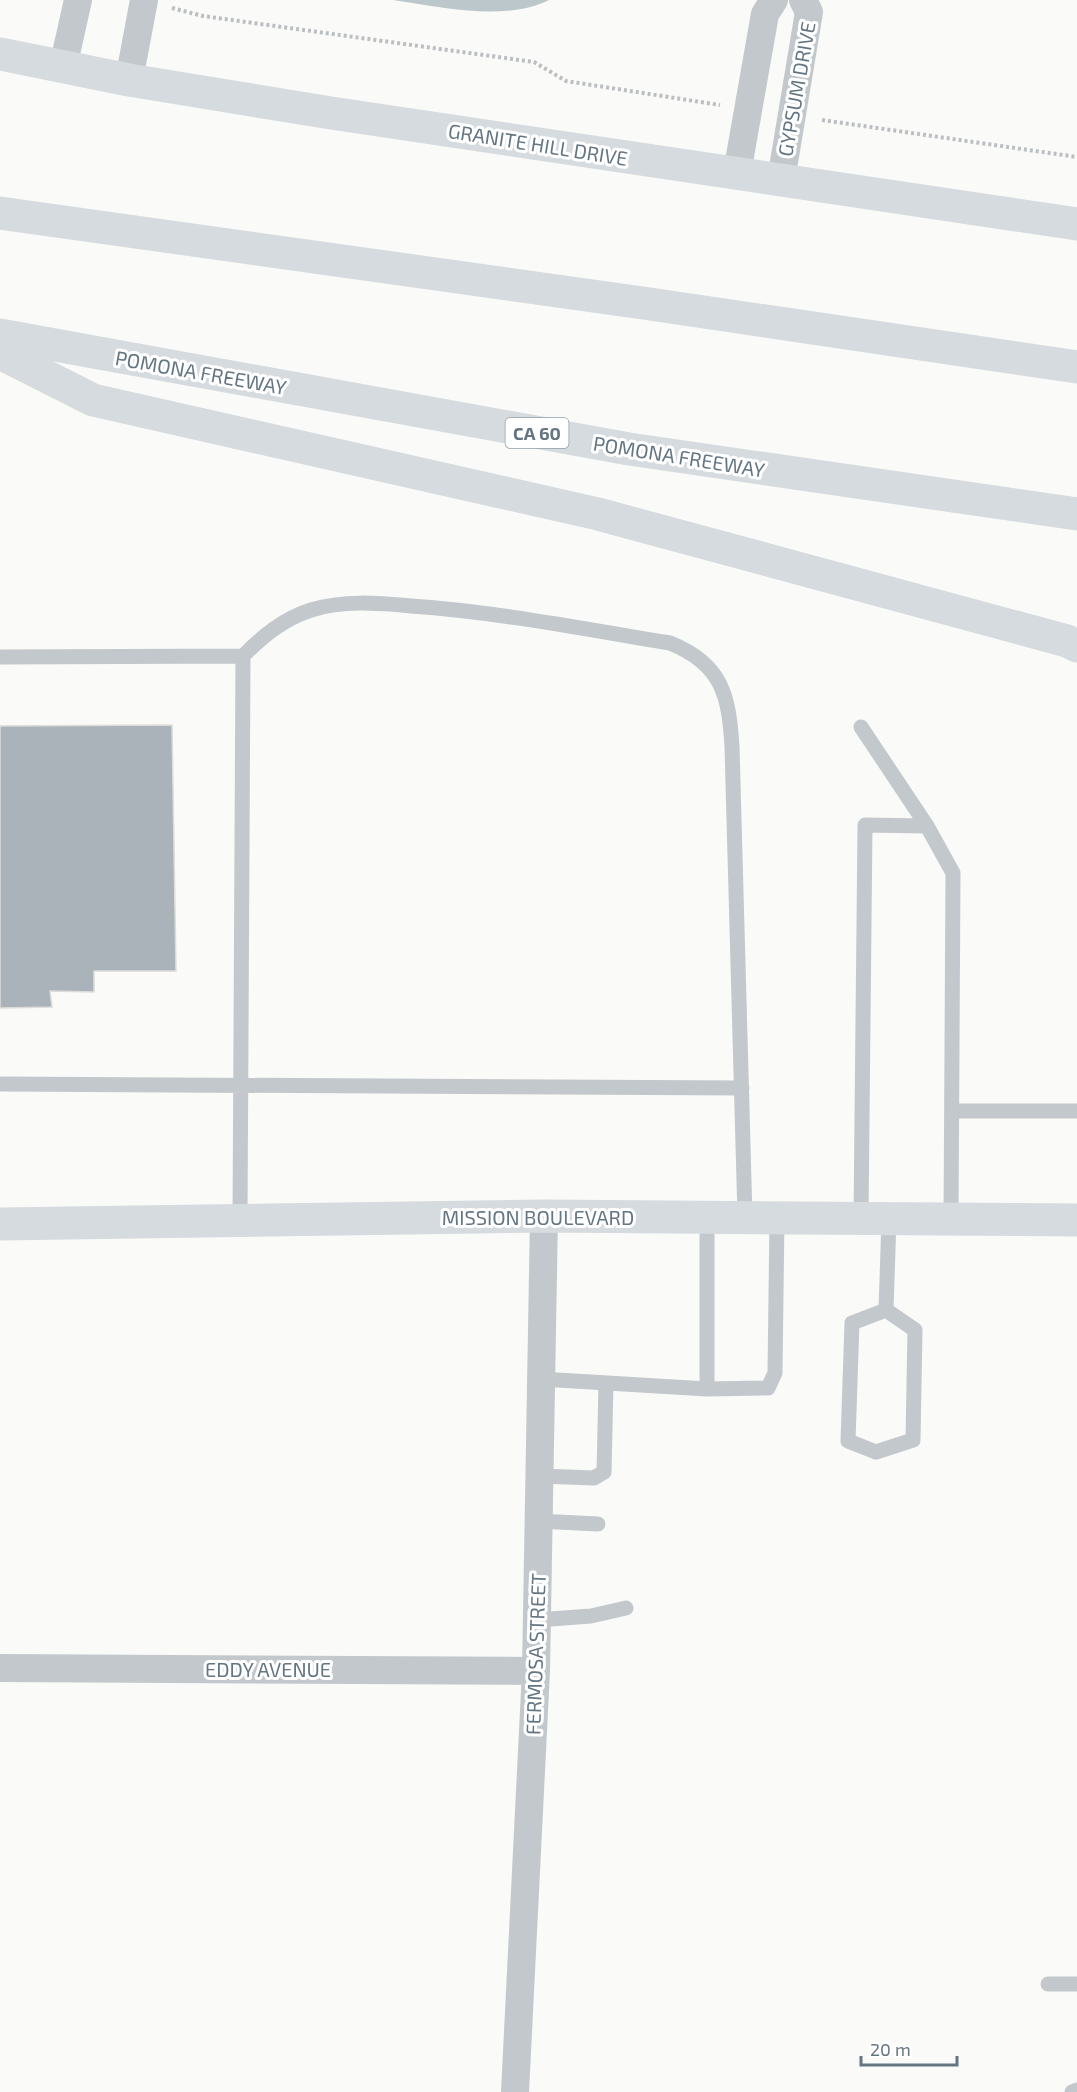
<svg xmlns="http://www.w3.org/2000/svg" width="1077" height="2092" font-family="'Exo 2',sans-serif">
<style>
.water{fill:#bbc7cb}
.building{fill:#aab3b9;stroke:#dcdcda;stroke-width:1.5}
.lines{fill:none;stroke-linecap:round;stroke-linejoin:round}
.path{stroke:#bbbfc2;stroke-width:4;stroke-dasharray:3 3;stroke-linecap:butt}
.lane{stroke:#c3c8cc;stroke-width:15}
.street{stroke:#c3c8cc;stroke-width:28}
.secondary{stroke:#d6dbdf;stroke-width:33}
.primary{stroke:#d6dbdf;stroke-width:33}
.highway{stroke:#d6dbdf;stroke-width:33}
.labels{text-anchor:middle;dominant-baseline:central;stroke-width:6;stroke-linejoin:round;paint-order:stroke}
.shield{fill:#fff;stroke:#939fa8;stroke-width:1.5}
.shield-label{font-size:18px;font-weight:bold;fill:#657683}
.street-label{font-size:20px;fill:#657683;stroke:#fff}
</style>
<rect width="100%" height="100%" fill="#fafaf8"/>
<path class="water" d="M393,0H549C505,22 440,7 393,0Z"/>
<path class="building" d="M172,725L176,971H94V992L50,991L52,1007L0,1008V726Z"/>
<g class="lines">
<path class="path" d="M172,8L203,16L534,62L566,81L720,105
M822,120L1077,157"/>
<path class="lane" d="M243,656C263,636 283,619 311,610C343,600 378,603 411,606C498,612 584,629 670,643C722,664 729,695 732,747L745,1217
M0,657L243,656L240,1220
M861,727L927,826
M0,1084L742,1088
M953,1111H1077
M861,1218L865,825L927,826L953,873L951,1219
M886,1310L915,1330L913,1440L876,1452L848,1441L852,1323L886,1310L889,1219
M541,1379L707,1389V1217
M707,1389L768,1388L775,1373L777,1217
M539,1476L594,1478L604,1472L606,1383
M538,1521L598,1524
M537,1620L591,1616L626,1608
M1048,1984H1077
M1072,2092L1077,2090"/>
<path class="street" d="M63,67L78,0
M129,80L144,0
M737,173L765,14L774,0
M781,180L809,12L803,0
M0,1668L536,1671
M515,2092L536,1671L544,1216"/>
<path class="secondary" d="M0,54L129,80L331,113L1077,224"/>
<path class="primary" d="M0,1224L544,1216L1077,1220"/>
<path class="highway" d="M0,213L650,304L1077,367
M0,335L629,449L1077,514
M0,353L93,400L598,514L1067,641L1077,646"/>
</g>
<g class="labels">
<rect class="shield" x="505.5" y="418" width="63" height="30" rx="4.5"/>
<g class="shield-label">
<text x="537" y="433">CA 60</text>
</g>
<g class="street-label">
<text transform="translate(796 89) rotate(-80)">GYPSUM DRIVE</text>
<text transform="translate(538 144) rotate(9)">GRANITE HILL DRIVE</text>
<text transform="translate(201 372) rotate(10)">POMONA FREEWAY</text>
<text transform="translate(679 456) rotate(9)">POMONA FREEWAY</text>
<text x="538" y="1217">MISSION BOULEVARD</text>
<text transform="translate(535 1654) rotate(-88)">FERMOSA STREET</text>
<text x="268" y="1669">EDDY AVENUE</text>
</g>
</g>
<path d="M861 2056v9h96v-9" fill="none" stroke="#657683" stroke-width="3"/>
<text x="870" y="2056" font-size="18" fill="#657683" stroke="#ffffff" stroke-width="4.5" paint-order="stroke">20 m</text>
</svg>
